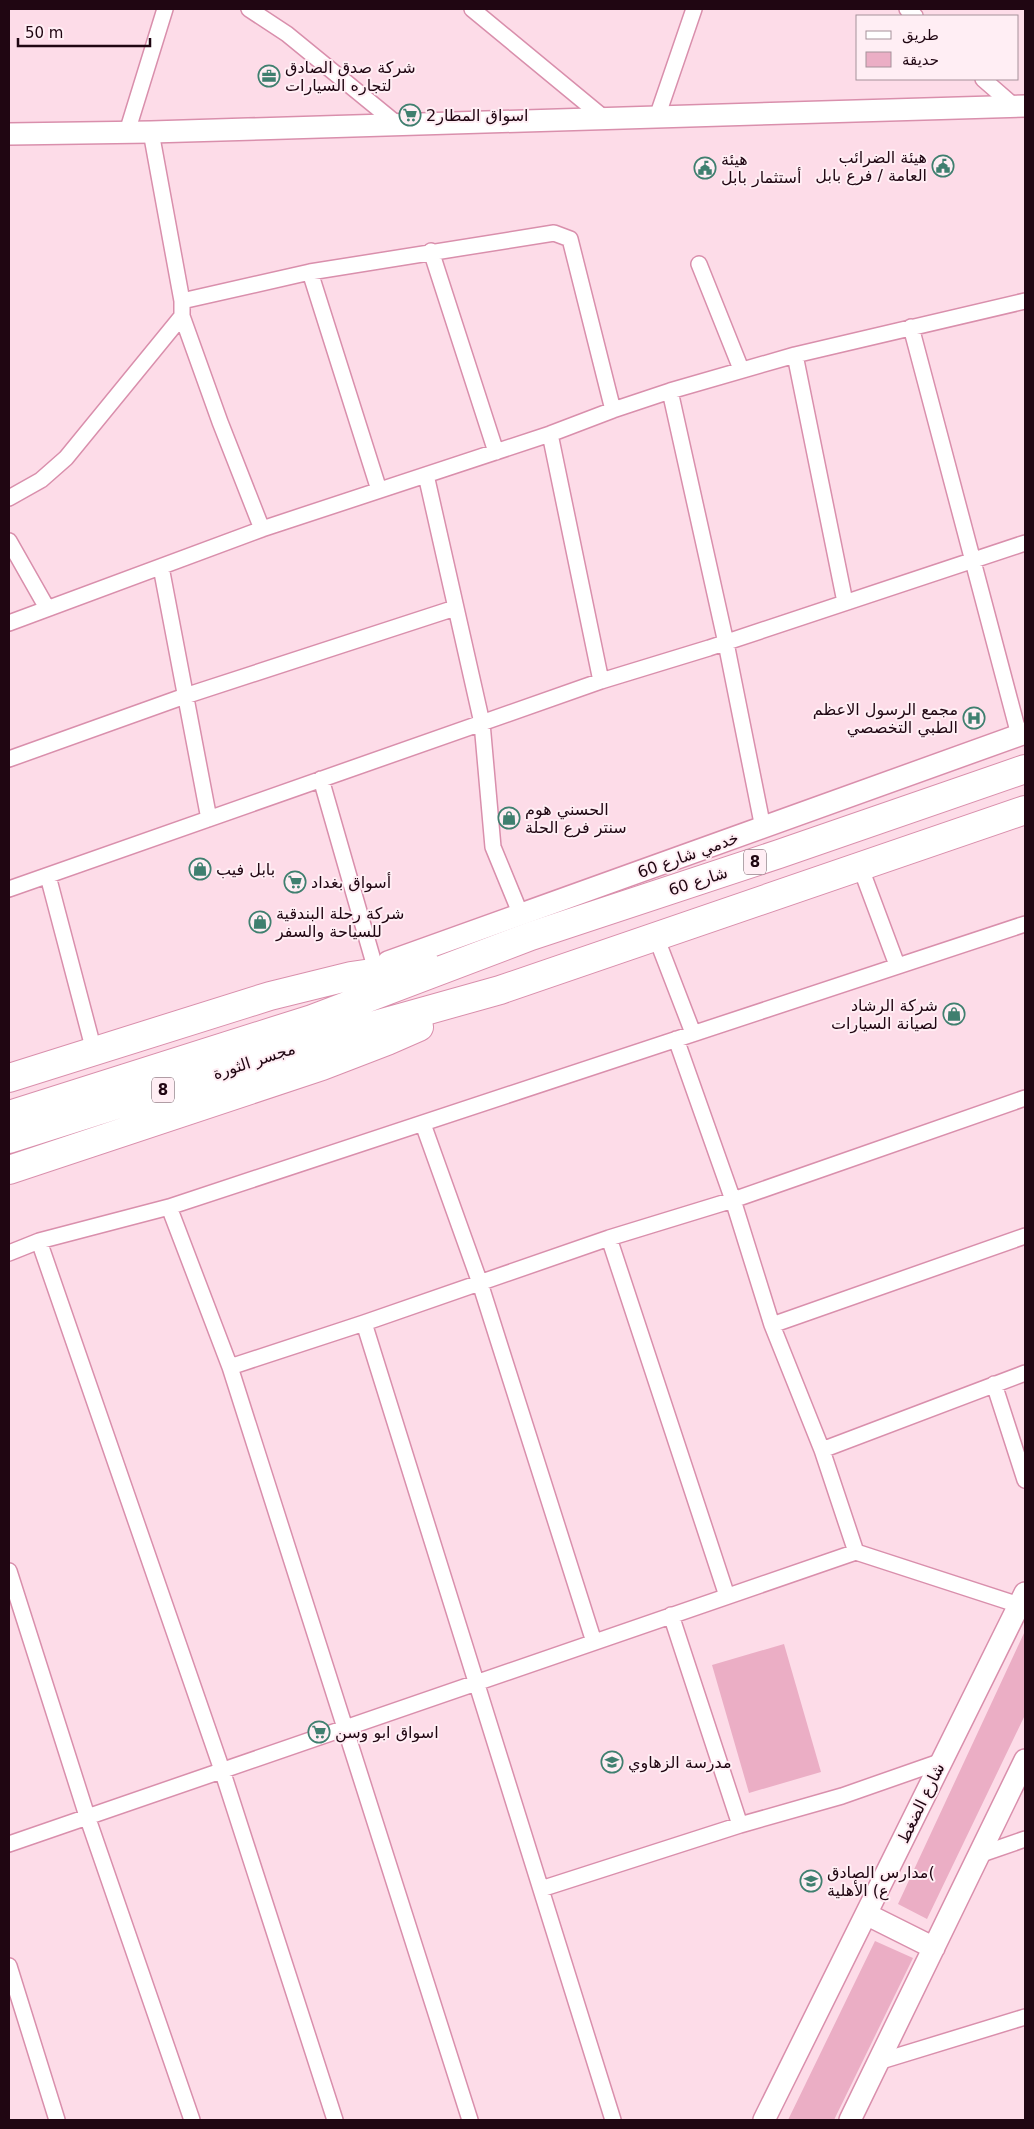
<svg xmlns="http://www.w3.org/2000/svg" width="1034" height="2129" font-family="'DejaVu Sans','Noto Naskh Arabic',sans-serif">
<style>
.green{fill:#ebaec5}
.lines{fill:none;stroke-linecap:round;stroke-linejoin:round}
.street-casing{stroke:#d98fac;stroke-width:18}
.secondary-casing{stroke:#d98fac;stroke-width:24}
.highway-casing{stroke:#d98fac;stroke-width:30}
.street{stroke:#fff;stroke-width:15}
.secondary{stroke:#fff;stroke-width:21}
.highway{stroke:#fff;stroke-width:28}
.labels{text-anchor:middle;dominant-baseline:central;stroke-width:4;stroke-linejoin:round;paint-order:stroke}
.shield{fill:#ffeef4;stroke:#634c56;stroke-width:1}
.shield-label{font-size:15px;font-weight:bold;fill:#200612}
.poi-label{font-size:16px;fill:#200612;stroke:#ffeef4;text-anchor:start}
.street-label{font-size:16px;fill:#200612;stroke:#ffeef4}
</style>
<rect width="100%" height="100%" fill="#fddce8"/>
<path class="green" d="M1025,1631V1715L927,1919L898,1904Z
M784,1644L821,1772L749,1793L712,1665Z
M875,1941L913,1958L834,2120H788Z"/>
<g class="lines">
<g class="street-casing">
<path id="street" d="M249,9L287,34L397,124
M472,9L604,118
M907,9L915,16
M983,79L1014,106
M657,117L694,9
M127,132L165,9
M151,132L182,301V316L220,422L262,529
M431,251L496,452
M699,264L741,369
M310,272L379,490
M182,301L310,272L554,233L570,239L613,410
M911,327L1019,735
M795,355L845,602
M670,391L726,643L763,828
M550,434L601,681
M426,475L482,723L493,847L521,915
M9,498L41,480L66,458L182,316
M9,541L47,608
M161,567L209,819
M9,623L262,529L550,434L613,410L670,391L795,355L1025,301
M9,759L185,696L455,608
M321,779L375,967
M860,866L897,965
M48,876L94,1051
M9,889L601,681L709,648L1025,543
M656,937L693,1033
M676,1039L733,1200L772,1325L822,1450L856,1552
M423,1124L480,1283L594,1642
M169,1207L230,1367L470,2120
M609,1238L727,1596
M39,1241L222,1770L335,2120
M9,1253L39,1241L169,1207L1025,924
M364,1323L613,2120
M772,1325L1025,1236
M230,1367L364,1323L609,1238L733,1200L1025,1098
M994,1384L1025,1480
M822,1450L1025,1373
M9,1571L87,1816L192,2120
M671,1615L740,1825
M9,1844L856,1552L1019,1605
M979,1855L1025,1839
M541,1889L740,1825L842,1796L942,1761
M9,1966L57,2120
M878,2062L1025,2017"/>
</g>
<g class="secondary-casing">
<path id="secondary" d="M9,134L151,132L1025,106
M388,962L1025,733
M866,1914L934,1948
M764,2120L1025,1593
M850,2120L1025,1760"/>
</g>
<g class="highway-casing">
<path id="highway" d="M9,1078L270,996L351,976L426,965
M9,1115L312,1019L531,936L779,854L1025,769
M9,1139L318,1041L500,990L1025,810
M9,1170L322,1066L387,1041L419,1027"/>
</g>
<use href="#street" class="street"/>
<use href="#secondary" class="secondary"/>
<use href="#highway" class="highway"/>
</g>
<defs>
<g id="office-ring" transform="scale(1.125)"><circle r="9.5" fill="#ffeef4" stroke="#3f7f6f" stroke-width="1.5"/><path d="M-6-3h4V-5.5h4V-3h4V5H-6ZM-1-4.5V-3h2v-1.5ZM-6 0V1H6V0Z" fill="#3f7f6f"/></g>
<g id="supermarket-ring" transform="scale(1.125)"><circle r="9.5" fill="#ffeef4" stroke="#3f7f6f" stroke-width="1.5"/><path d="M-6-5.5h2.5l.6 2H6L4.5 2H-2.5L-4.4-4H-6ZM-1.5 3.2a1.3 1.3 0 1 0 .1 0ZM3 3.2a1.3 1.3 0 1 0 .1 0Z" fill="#3f7f6f"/></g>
<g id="civic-ring" transform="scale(1.125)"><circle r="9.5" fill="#ffeef4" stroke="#3f7f6f" stroke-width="1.5"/><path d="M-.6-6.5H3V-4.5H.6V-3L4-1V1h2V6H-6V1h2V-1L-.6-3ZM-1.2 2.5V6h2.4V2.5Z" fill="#3f7f6f"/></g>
<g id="hospital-ring" transform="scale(1.125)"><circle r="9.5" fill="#ffeef4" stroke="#3f7f6f" stroke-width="1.5"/><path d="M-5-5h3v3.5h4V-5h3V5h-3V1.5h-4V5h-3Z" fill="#3f7f6f"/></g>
<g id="shop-ring" transform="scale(1.125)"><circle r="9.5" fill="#ffeef4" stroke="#3f7f6f" stroke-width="1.5"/><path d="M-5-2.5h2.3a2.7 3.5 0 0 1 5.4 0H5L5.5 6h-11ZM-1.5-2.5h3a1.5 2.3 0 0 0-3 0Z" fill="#3f7f6f"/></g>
<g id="school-ring" transform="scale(1.125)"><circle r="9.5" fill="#ffeef4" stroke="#3f7f6f" stroke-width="1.5"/><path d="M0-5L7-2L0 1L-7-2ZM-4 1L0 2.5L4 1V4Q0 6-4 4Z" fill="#3f7f6f"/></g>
</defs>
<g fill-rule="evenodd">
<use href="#office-ring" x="269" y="76"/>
<use href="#supermarket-ring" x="410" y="115"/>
<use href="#civic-ring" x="943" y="166"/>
<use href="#civic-ring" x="705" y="168"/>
<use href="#hospital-ring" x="974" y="718"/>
<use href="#shop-ring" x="509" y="818"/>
<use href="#shop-ring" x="200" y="869"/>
<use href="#supermarket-ring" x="295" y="882"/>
<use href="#shop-ring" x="260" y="922"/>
<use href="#shop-ring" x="954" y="1014"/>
<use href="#supermarket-ring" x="319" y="1732"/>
<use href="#school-ring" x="612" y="1762"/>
<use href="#school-ring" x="811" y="1881"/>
</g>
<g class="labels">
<g class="shield">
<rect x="744" y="849.5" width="22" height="25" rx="4"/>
<rect x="152" y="1077.5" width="22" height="25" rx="4"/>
</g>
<g class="shield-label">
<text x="755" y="862">8</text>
<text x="163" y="1090">8</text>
</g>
<g class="poi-label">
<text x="285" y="67">شركة صدق الصادق<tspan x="285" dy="18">لتجاره السيارات</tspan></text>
<text x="426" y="115">اسواق المطار2</text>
<text x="927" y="157" text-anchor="end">هيئة الضرائب<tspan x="927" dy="18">العامة / فرع بابل</tspan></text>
<text x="721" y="159">هيئة<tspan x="721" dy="18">أستثمار بابل</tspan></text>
<text x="958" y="709" text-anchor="end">مجمع الرسول الاعظم<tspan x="958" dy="18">الطبي التخصصي</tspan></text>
<text x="525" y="809">الحسني هوم<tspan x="525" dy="18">سنتر فرع الحلة</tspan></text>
<text x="216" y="869">بابل فيب</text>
<text x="311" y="882">أسواق بغداد</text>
<text x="276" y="913">شركة رحلة البندقية<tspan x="276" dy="18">للسياحة والسفر</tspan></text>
<text x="938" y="1005" text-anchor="end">شركة الرشاد<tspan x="938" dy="18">لصيانة السيارات</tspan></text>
<text x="335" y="1732">اسواق ابو وسن</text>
<text x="628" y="1762">مدرسة الزهاوي</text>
<text x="827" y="1872">مدارس الصادق(<tspan x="827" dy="18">ع) الأهلية</tspan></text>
</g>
<g class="street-label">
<text transform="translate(688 855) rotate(-20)">خدمي شارع 60</text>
<text transform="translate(698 881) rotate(-18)">شارع 60</text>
<text transform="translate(254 1061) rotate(-18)">مجسر الثورة</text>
<text transform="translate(921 1803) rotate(-64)">شارع الضغط</text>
</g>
</g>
<rect width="1034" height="2129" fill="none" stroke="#200612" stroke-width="20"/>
<rect x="856" y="15" width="162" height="65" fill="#ffeef4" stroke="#a6919a"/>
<rect x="866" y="31" width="25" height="8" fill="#ffffff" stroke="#a6919a"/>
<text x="902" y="40" font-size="15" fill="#200612">طريق</text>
<rect x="866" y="52" width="25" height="15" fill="#ebaec5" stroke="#a6919a"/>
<text x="902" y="65" font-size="15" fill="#200612">حديقة</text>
<path d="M18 38v8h132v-8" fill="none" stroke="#200612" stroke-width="2.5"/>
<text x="25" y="38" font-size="15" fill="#200612" stroke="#ffeef4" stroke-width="4" paint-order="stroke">50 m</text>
</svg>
